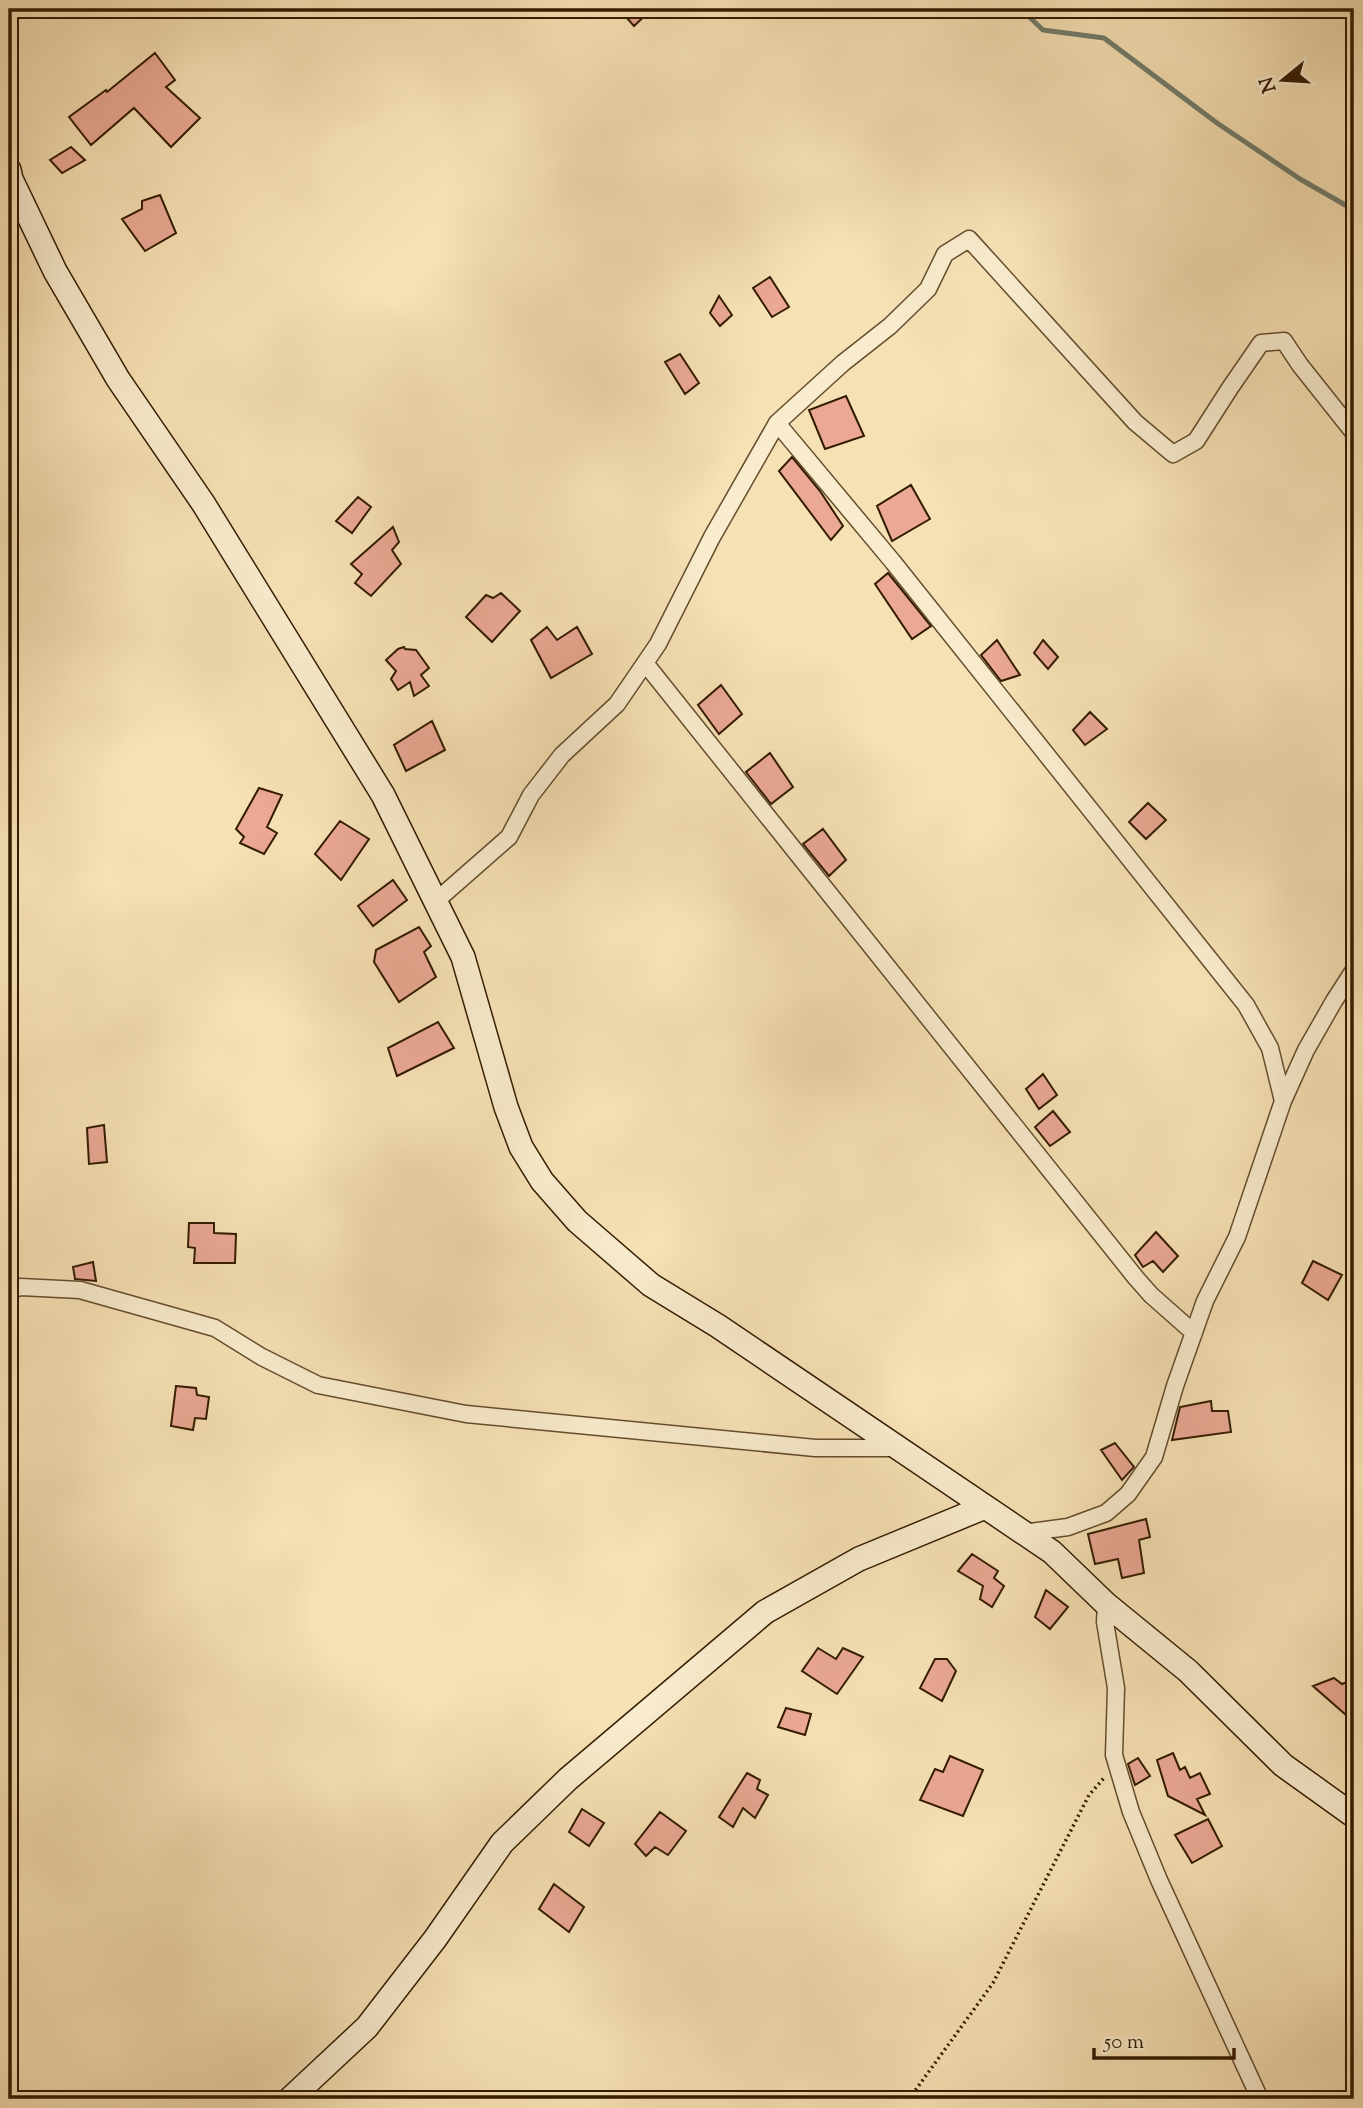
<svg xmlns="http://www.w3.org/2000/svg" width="1363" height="2108" font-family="'Sorts Mill Goudy',serif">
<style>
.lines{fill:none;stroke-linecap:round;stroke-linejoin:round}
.stream{stroke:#737c6b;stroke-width:5}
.building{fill:#eba894;stroke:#331b00;stroke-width:2}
.street-casing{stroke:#644c2d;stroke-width:19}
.secondary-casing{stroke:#331b00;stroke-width:26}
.path{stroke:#331b00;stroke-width:3.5;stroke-dasharray:2 3.5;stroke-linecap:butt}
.street{stroke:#f9ecce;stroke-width:16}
.secondary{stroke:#f9ecce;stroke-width:23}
</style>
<rect width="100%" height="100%" fill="#f6e1b4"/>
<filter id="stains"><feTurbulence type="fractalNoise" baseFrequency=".00286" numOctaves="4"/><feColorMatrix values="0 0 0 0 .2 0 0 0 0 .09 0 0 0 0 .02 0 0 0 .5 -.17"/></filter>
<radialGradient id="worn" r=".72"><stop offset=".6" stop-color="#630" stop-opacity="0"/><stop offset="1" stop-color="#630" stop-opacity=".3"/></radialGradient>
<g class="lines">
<path class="stream" d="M1021,9L1043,30L1104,38L1217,123L1300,179L1354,210"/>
</g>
<path class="building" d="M619,9H652L634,26Z
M155,53L175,80L166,87L200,118L171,147L134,108L91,145L69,117L106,90L107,92Z
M71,147L85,160L62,173L50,160Z
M160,195L176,233L145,251L122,219L142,209V201Z
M770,277L789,307L772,317L753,288Z
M719,296L732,315L720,326L710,313Z
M680,354L699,383L685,394L665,362Z
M846,396L864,436L825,449L809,410Z
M792,457L820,491L843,526L831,540L779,471Z
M911,485L930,519L892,541L877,506Z
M358,497L371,507L352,533L336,521Z
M393,527L399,542L392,550L401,564L371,596L355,583L362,574L351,564Z
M888,573L931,626L912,639L875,584Z
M501,593L520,611L492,642L466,617L486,595L493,598Z
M547,627L557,640L577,627L592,654L551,678L531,640Z
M997,640L1020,675L1001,681L981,655Z
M1043,640L1058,657L1048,669L1034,653Z
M404,647L405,649L416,650L429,668L421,675L429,686L414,696L410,682L398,690L391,679L396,671L386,660L398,649Z
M721,685L742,714L719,734L698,705Z
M1090,712L1107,729L1085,745L1073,730Z
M432,721L445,750L406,771L394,745Z
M770,753L793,787L771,804L746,772Z
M259,788L282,795L267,827L277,833L264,854L240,843L244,837L236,829Z
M1148,803L1166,820L1146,839L1129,822Z
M340,821L369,839L341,880L315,854Z
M823,829L846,860L829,876L803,844Z
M393,880L407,900L373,926L358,906Z
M419,927L431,946L424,952L436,977L399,1002L374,962L376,950Z
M438,1022L454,1048L397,1076L388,1048Z
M1043,1074L1057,1095L1039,1109L1026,1089Z
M1053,1111L1070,1132L1050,1146L1035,1127Z
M104,1125L107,1162L89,1164L87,1128Z
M189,1223H214V1233L236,1234L235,1263H194L195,1248L188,1247Z
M1156,1232L1178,1256L1163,1272L1153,1261L1143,1267L1135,1255Z
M1313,1261L1342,1275L1328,1300L1302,1283Z
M93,1262L96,1281L75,1279L73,1267Z
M176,1386L196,1388L197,1395L209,1397L206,1419L195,1418L193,1430L171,1426Z
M1211,1401L1212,1411H1228L1231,1432L1172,1440L1180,1407Z
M1115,1443L1134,1467L1122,1480L1101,1450Z
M1146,1519L1150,1537L1139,1540L1144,1573L1122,1578L1118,1559L1095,1564L1088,1534Z
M972,1554L998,1571L994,1578L1004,1586L992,1607L980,1599L983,1586L958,1571Z
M1046,1590L1068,1607L1050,1629L1035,1617Z
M818,1648L836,1659L843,1648L863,1657L837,1694L802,1671Z
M935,1659H947L956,1671L942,1701L920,1688Z
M1334,1678L1342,1684L1354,1679V1722L1313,1686Z
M786,1708L811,1714L805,1735L778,1727Z
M1173,1753L1180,1770L1185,1767L1190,1778L1200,1773L1210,1794L1197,1799L1205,1815L1168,1796L1157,1760Z
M950,1756L983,1770L963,1816L920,1800L935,1769L943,1772Z
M1138,1758L1150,1776L1135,1785L1128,1764Z
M747,1773L760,1780L757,1789L768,1795L755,1818L743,1808L733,1827L719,1817Z
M582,1809L604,1823L589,1846L569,1832Z
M660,1812L686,1831L668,1855L655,1847L646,1856L635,1844Z
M1208,1819L1222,1846L1192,1863L1175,1835Z
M554,1884L584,1907L569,1932L539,1909Z"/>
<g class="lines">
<g class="street-casing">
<path id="street" d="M777,423L893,562L1246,1005L1270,1048L1283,1101
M645,663L1136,1278L1151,1295L1194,1333
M436,901L509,837L531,795L562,755L617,704L658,644L712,537L777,423L843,363L890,326L928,289L945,254L969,239L1135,422L1173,454L1196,441L1230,388L1261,343L1284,341L1300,365L1354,433
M9,1290L21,1287L80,1290L215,1328L262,1357L318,1385L466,1414L815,1448H898
M1023,1533L1068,1527L1106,1513L1128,1494L1154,1457L1175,1386L1205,1301L1237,1237L1283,1101L1306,1050L1334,1001L1354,970
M1106,1604L1105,1622L1116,1688L1114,1755L1131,1812L1159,1880L1260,2099"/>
</g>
<g class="secondary-casing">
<path id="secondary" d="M9,170L11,179L55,271L118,379L203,503L383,795L463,957L506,1107L521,1147L542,1181L577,1221L651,1285L718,1326L1052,1552L1106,1604L1188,1671L1283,1765L1354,1816
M290,2099L367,2027L435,1939L502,1843L568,1779L765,1612L859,1559L985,1507"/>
</g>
<path class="path" d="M909,2099L993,1983L1089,1795L1104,1778"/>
<use href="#street" class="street"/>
<use href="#secondary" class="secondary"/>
</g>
<rect width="1363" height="2108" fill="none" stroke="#f6e1b4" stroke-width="35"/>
<rect x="10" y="10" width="1342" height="2087" fill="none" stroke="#331b00" stroke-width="3.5"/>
<rect x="18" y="18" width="1328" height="2073" fill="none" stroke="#331b00" stroke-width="2"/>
<g transform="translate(1283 80) rotate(252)" stroke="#f9ecce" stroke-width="5" paint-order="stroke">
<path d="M0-5L12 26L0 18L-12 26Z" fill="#331b00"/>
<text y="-10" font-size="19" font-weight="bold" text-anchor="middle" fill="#331b00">N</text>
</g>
<path d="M1094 2048v10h140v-10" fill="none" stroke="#331b00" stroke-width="3.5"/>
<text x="1104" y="2048" font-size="21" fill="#331b00" stroke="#f9ecce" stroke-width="5" paint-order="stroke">50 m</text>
<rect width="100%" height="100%" filter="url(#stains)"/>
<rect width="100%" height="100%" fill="url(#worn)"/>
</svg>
